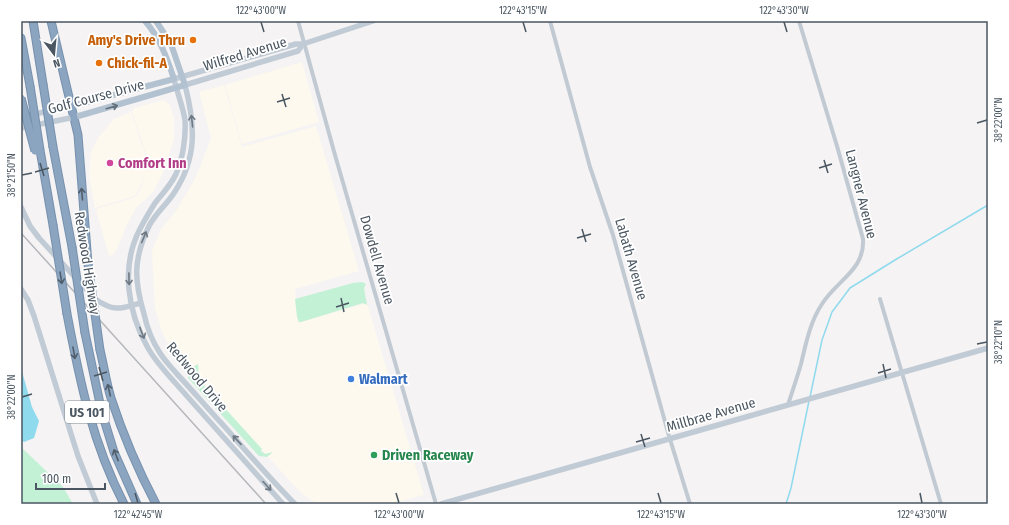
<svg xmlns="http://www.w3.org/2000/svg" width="1009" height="525" font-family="'Fira Sans Condensed',sans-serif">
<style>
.commercial{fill:#fdf9ef}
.green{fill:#c3f1d5}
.water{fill:#90daee}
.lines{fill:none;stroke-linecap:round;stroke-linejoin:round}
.stream{stroke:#90daee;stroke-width:1.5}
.highway-casing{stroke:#7690ad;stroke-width:9}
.street{stroke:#c1cad2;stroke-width:4}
.secondary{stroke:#c1cbd6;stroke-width:5.5}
.primary{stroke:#b3c2d1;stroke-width:6}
.highway{stroke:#8ba5c1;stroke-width:7}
.rail{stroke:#b5b8bd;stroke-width:1.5}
.highway-bridge-casing{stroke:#7690ad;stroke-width:9;stroke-linecap:butt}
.highway-bridge{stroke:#8ba5c1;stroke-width:7}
.oneway{stroke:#64717d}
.oneway2{stroke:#6e7984}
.oneway3{stroke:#505e6b}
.ticks{fill:none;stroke:#4a5661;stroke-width:1.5}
.food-dot{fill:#e8710a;stroke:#fff;stroke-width:1.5}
.hotel-dot{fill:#d1479c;stroke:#fff;stroke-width:1.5}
.shop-dot{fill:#3f7fe0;stroke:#fff;stroke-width:1.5}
.leisure-dot{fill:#2e9e5b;stroke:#fff;stroke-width:1.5}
.labels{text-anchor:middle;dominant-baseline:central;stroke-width:3.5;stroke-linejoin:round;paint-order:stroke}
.shield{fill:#fff;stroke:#808990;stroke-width:1}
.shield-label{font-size:13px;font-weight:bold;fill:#4a5661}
.food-label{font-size:14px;font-weight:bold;fill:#c56008;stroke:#fff;text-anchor:end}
.street-label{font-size:14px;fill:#4a5661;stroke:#fff}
.hotel-label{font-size:14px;font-weight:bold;fill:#b23c85;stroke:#fff;text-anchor:start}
.shop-label{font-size:14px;font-weight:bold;fill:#366cbe;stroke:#fff;text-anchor:start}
.leisure-label{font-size:14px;font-weight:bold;fill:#27864d;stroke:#fff;text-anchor:start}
.neatline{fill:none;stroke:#4a5661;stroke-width:1.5}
.ticks-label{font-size:10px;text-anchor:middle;fill:#4a5661}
</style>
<rect width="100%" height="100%" fill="#f5f3f3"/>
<path class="commercial" d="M302,62L319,122L242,144L225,85Z
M224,85L242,147L316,126L359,271L295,289L298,323L367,303L424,495L390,504H318L302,494L177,357L163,335L155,308L152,251L161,229L176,211L196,177L211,138L199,92Z
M164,100L170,105L174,119V139L163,173L153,192L136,208L126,226L121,240L114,254L109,256L96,209L136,197L145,177L147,157L132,112L134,108Z
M131,112L146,157L145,176L135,196L95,208L89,175L91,152L98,138L114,119Z"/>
<path class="green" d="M362,282L366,284L364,288L367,305L363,303L301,322H299L297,317L295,299L353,283Z
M198,364L199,378H204L205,380L203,384L262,449L261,451L265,454L273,452L267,457L259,456L188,378L190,371L189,369Z
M21,447L63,487L73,504H21Z"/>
<path class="water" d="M21,368L32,407L39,421L34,438L24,442L21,440Z"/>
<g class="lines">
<path class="stream" d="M810,397L822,340L832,312L850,288L895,260L988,205
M786,504L791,488L809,401"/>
<g class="highway-casing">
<path id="highway" d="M33,21L43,84
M51,21L78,135L88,264
M21,38L30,86
M53,147L72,247
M40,150L53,225
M67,314C80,382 92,442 124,504
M85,333L102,413L114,452L137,504
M100,350C104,366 106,382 111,398C123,435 138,470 156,504"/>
</g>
<path class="street" d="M298,21L335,155L436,504
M550,21L590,167L613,235L669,436L690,504
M880,299L941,504
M788,405C792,392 797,378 801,364C806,343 810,322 822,304C837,280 865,270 863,239L837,146L799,21"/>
<path class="secondary" d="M21,117L72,106
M21,128L75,117
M21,207L30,226L39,238L95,299C114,312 120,309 140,303
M21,289L28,300L34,316L78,456L97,504
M283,504L170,377C162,368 154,359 148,348C128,313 120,267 140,229C144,221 150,211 155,203C162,194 171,185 176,174C183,158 186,137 185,120C183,107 177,92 174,79L296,44H303L373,21
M295,504C270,479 247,452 224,426C208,409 193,391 177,374C171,367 165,361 160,353C152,341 147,328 144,314C134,280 133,259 149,226C155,214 167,204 174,193C198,157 195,124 185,85L298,51L303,44
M441,504C623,451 806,401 988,348"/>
<path class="primary" d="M72,106L174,79C167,58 160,38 145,21
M75,117L185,85L171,44L156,21"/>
<use href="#highway" class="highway"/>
<path class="rail" d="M21,233L266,504"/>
<g class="highway-bridge-casing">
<path id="highway-bridge" d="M43,84L53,147
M30,86L40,150
M21,98L35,151
M53,225L67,314
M72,247L85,333
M88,264L100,350"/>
</g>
<use href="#highway-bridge" class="highway-bridge"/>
</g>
<defs><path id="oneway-shaft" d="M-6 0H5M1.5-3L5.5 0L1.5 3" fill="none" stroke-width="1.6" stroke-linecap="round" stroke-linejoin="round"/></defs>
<use class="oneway" href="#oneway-shaft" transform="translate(112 107) rotate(-16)"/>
<g class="oneway2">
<use href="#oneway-shaft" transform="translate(192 121) rotate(-96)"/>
<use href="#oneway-shaft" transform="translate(144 237) rotate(-68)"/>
<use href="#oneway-shaft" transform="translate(129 279) rotate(89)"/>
<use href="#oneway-shaft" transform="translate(142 333) rotate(69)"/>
<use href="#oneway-shaft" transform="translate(237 440) rotate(-133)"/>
<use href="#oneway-shaft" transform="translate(267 486) rotate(48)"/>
</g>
<g class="oneway3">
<use href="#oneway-shaft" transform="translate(82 194) rotate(-95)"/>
<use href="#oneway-shaft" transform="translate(61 278) rotate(81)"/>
<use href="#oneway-shaft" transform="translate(74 353) rotate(80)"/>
<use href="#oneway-shaft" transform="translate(109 390) rotate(-103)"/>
<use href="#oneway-shaft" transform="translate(116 455) rotate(-111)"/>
</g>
<path class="ticks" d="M261,22L264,32M523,22L526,32M784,22L787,32M282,94L286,107M277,102L290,98M977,123L987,120M824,160L828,173M40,163L44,176M819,168L832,164M35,172L49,168M22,175L32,173M582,229L586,242M577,238L591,234M341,298L344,312M336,307L349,303M977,344L987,342M883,364L886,378M99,367L103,381M878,373L891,369M94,376L107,372M22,397L32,394M641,434L645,447M636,442L650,438M135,493L138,503M396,493L399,503M658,493L661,503M920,493L922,503"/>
<g class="food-dot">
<circle cx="193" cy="40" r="4"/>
<circle cx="99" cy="63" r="4"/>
</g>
<circle class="hotel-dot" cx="110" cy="163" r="4"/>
<circle class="shop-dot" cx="351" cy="379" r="4"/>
<circle class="leisure-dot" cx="374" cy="455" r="4"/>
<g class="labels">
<rect class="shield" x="65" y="401" width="44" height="22" rx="3"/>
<g class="shield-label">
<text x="87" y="412">US 101</text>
</g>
<g class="food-label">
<text x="185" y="40">Amy's Drive Thru</text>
<text x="107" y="63" text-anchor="start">Chick-fil-A</text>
</g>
<g class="street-label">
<text transform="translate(245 54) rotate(-17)">Wilfred Avenue</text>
<text transform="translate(96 97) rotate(-15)">Golf Course Drive</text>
<text transform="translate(861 194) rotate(76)">Langner Avenue</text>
<text transform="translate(631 259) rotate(74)">Labath Avenue</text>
<text transform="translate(377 260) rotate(74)">Dowdell Avenue</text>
<text transform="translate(87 263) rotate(81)">Redwood Highway</text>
<text transform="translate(197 377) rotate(50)">Redwood Drive</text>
<text transform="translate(711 415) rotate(-16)">Millbrae Avenue</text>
</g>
<g class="hotel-label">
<text x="118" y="163">Comfort Inn</text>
</g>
<g class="shop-label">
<text x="359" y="379">Walmart</text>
</g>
<g class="leisure-label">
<text x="382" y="455">Driven Raceway</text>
</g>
</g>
<rect width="1009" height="525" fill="none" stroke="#ffffff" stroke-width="44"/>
<g transform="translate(54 54) rotate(164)" stroke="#ffffff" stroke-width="3" paint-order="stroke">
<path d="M0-3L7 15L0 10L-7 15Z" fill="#4a5661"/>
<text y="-6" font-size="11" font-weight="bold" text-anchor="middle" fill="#4a5661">N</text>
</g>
<path d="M36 483v6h69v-6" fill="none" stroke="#4a5661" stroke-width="2"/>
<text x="42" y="483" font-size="12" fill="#4a5661" stroke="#ffffff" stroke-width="3" paint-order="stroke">100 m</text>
<rect x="22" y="22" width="965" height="481" class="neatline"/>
<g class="ticks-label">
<text x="261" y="14">122°43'00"W</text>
<text x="523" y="14">122°43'15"W</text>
<text x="784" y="14">122°43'30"W</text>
<text transform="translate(998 120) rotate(-90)" y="4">38°22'00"N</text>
<text transform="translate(11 175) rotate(-90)" y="4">38°21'50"N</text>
<text transform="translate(998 342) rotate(-90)" y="4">38°22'10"N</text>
<text transform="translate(11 397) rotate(-90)" y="4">38°22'00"N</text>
<text x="138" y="518">122°42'45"W</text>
<text x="399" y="518">122°43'00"W</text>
<text x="661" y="518">122°43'15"W</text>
<text x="922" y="518">122°43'30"W</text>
</g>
</svg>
